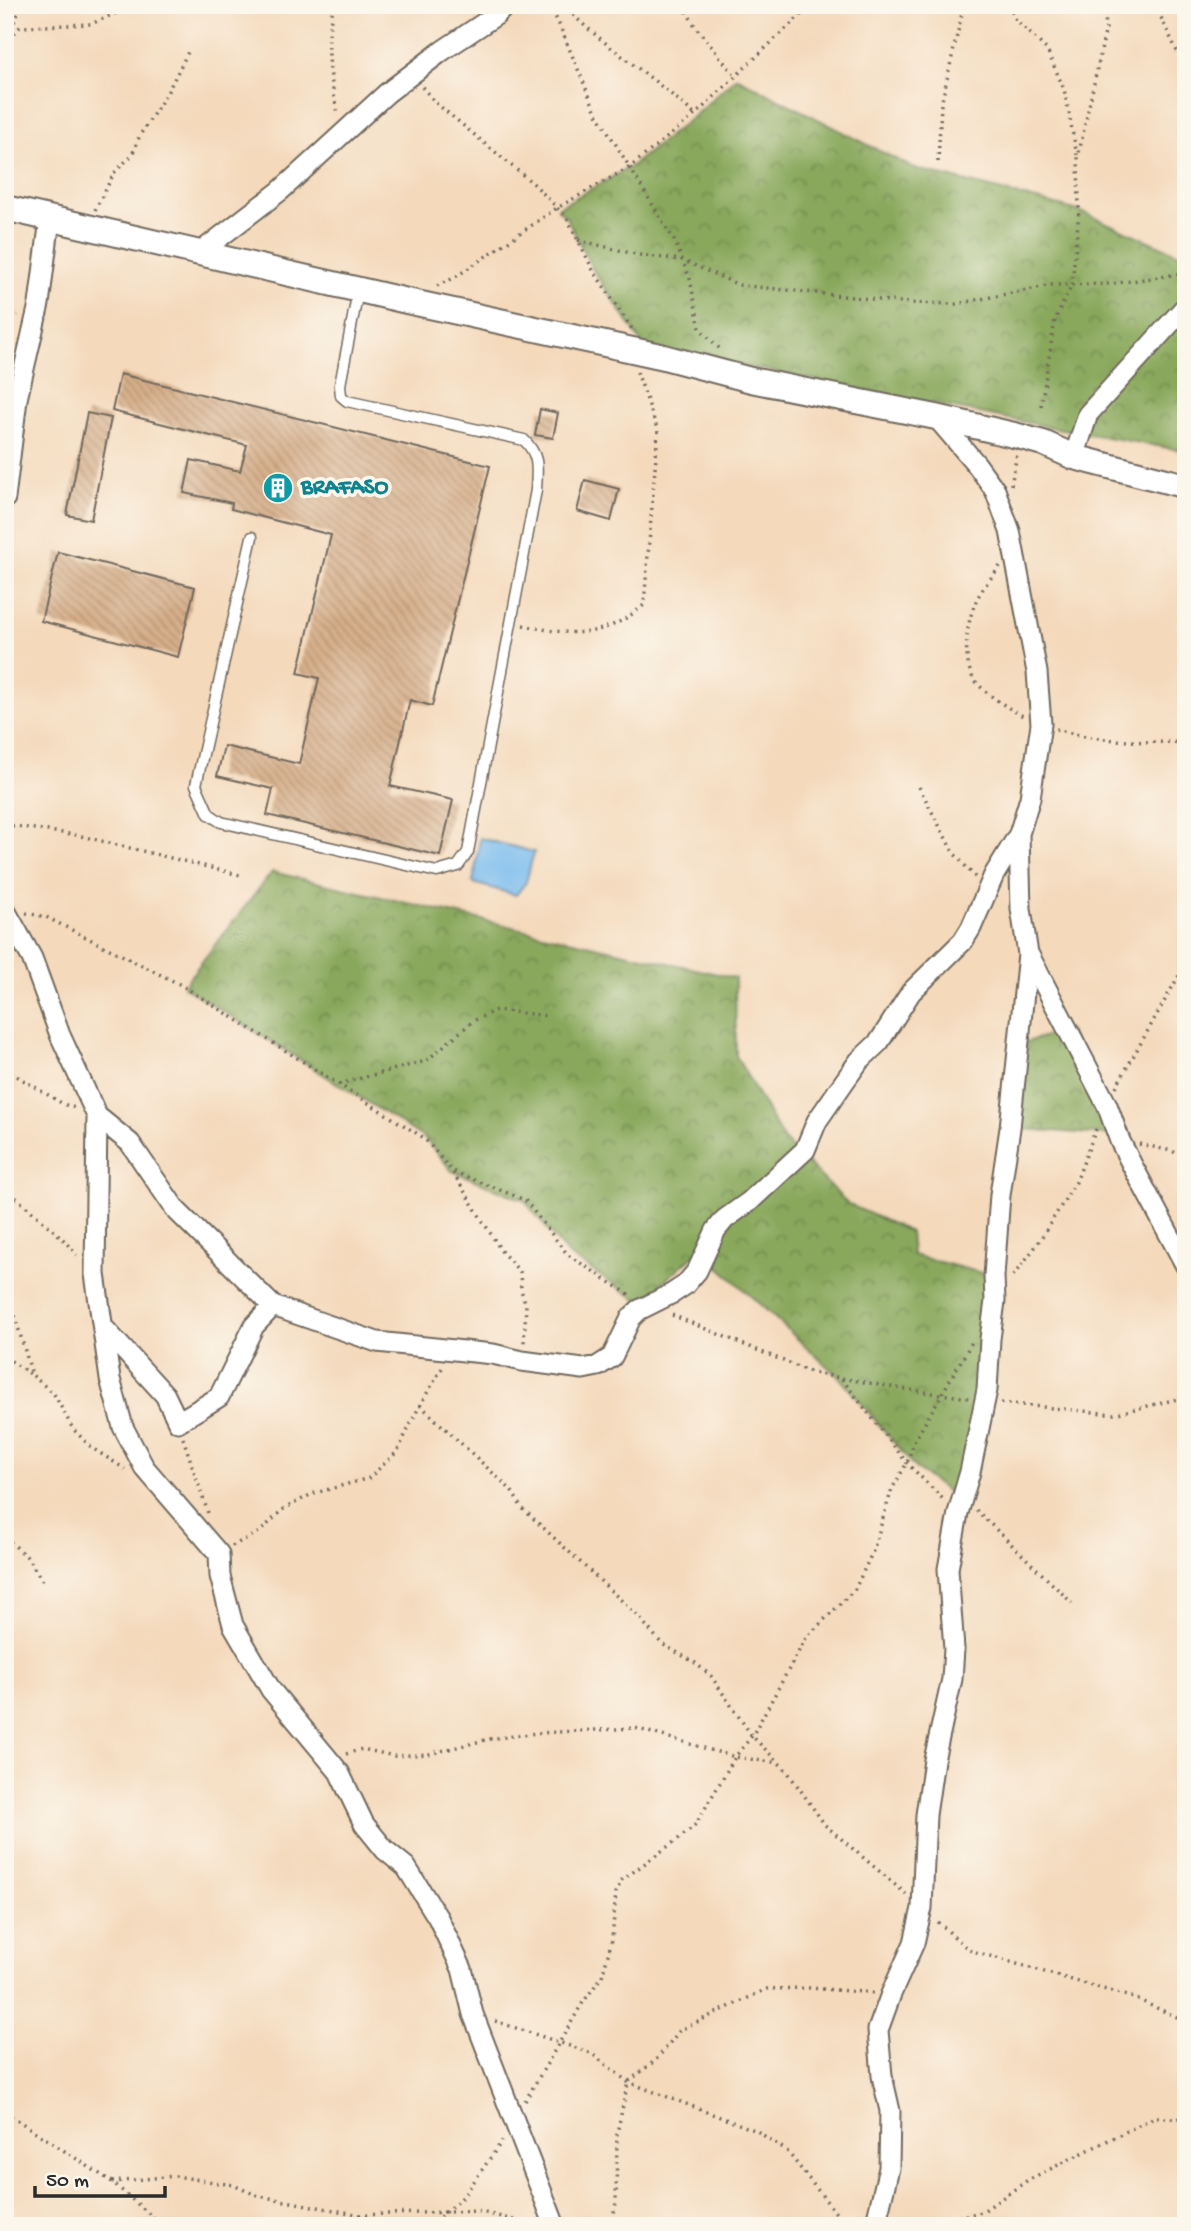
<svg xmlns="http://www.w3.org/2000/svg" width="1191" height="2231" font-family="'Gochi Hand',sans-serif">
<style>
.forest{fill:url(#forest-crowns);stroke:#5a6a44;stroke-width:2}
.water{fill:#78bbee;stroke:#52738c;stroke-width:2}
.building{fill:url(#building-back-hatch)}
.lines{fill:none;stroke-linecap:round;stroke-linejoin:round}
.service-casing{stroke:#71685d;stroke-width:13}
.minor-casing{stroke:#71685d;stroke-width:23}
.tertiary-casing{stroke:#71685d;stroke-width:28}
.path{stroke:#71685d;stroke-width:3.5;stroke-dasharray:2 5;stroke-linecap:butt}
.service{stroke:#fff;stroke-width:10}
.minor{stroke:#fff;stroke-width:19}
.tertiary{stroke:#fff;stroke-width:24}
.labels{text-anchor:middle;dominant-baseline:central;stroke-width:7;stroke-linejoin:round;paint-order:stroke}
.culture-label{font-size:23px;font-weight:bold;fill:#0d838f;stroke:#fbf7ec;text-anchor:start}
</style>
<defs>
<pattern id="forest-crowns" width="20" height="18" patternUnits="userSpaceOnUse" patternTransform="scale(1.75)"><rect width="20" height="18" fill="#89a85c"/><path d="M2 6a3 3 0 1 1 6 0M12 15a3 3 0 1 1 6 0" fill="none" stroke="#70894c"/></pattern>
<pattern id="building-back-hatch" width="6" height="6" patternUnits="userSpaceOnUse" patternTransform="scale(1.75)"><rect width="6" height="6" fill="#d7af8a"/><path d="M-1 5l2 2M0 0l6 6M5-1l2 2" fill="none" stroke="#af8f71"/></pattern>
</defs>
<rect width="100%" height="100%" fill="#fbf7ec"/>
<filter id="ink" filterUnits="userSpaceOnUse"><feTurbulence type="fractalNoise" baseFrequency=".0143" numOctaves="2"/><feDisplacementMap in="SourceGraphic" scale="14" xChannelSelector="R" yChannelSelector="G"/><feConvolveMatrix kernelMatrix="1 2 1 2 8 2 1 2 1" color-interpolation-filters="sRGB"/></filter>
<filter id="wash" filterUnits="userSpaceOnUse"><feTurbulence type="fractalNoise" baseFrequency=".00686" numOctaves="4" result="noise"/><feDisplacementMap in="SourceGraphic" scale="28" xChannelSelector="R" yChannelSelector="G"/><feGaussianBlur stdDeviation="1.57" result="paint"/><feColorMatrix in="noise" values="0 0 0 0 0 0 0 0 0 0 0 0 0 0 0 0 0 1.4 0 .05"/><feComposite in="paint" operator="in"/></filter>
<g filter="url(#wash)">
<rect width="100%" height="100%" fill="#f4d9bb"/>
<path class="forest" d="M736,77L913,168L1079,211L1186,257V451L1050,427L644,346L593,270L567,218L557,208L630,167L695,115Z
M272,872L735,978L736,1056L783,1139L848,1204L910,1232L912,1255L994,1276L966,1505L916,1469L840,1378L714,1262L695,1254L641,1302L568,1255L524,1200L452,1171L424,1138L183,986Z
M1068,1030L1118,1136L1010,1128L1018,1044Z"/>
<path class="water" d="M480,838L534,852L526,882L516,895L473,883Z"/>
<g id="blocks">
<path class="building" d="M120,374L490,466L432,706L410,700L390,786L453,800L440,856L267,815L273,789L217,776L224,746L299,764L319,678L298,673L331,535L231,509L232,503L184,493L191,460L240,471L247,445L112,411Z
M540,409L558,413L553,438L535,435Z
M87,413L111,418L91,520L67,515Z
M585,480L619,489L611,521L577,511Z
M58,552L195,587L178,657L41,621Z"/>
</g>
</g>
<g filter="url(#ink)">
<use href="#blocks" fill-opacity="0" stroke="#71685d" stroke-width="2"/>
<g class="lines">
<g class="service-casing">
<path id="service" d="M252,537L196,785L209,814L221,822L437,872L458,866L468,852L536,490C537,468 540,456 524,440L347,401L341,396L340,385L358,291"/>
</g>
<g class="minor-casing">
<path id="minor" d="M198,254L280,191L387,93L442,51L496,15L506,5
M1074,457L1088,414L1186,306
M5,498L17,399L39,304L50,219
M5,910L32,958L60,1035L97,1116L95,1274L110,1379L123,1427L144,1467L219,1554L220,1576L233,1625L271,1690L339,1772L364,1824L385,1850L406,1867L438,1918L462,1969L473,2014L555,2226
M1029,955L1107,1105L1120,1141L1131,1163L1186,1266
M97,1116L130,1143L176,1210L273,1306L377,1342L493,1354L522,1361L583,1369L598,1366L612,1357L631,1318L639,1310L673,1293L685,1285L697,1271L716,1230L725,1219L750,1201L805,1150L817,1121L844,1082L859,1061L879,1042L911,992L963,941L971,928L994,875L1019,834
M103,1327L165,1395L178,1422L219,1397L254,1326L273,1306
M875,2226L889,2168L890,2111L882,2076L878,2030L891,1994L914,1943L922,1908L926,1815L934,1760L952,1679L954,1649L948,1569L958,1513L970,1472L987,1390L990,1339L995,1301L994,1276L1000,1195L1010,1128L1028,954L1021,909L1019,834L1030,798L1041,724L1037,672L1010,531L995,490L977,465L936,417"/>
</g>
<g class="tertiary-casing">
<path id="tertiary" d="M5,208L407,301L660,356L751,380L936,417L1018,436L1043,443L1074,457L1186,486"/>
</g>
<path class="path" d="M334,5C324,40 330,80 338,114
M549,5L558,22L596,112L674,240L690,279L700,329L722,351
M563,5C603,46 653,76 695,115
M683,5L695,26L736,77
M1009,5L1016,20L1047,50L1064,89L1077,155
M1155,5L1177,51L1186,57
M5,41L22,5
M5,44L20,27L91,24L135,5
M422,87L436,103L535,185L567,218L593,270L632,329
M938,162L941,105L964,5
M95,210L114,173L132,155L140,135L167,93L189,50
M578,240L639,255L682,260L739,285L909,303L956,304L1052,285L1111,284L1186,273
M437,286L454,278L557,208L630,167L695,115L811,5
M5,321L18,315
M1041,406L1055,320L1072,285L1079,211L1078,157L1106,28L1104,5
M1011,485L1017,454
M1000,566C993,576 984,586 978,597C967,618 962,654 972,676C979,690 1009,709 1023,716
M523,625C573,636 603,639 644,605L658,431L637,372
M1056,729C1093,741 1147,743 1186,742
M919,787L953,852L975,877
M5,827L13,826L77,835L244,876
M26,913L46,917L183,986L424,1138L452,1171L525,1200L568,1255L630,1295
M5,1069L63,1104L75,1108
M339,1084L426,1061L473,1021L496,1010L548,1016
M1116,1087L1186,963
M1139,1144L1172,1151L1186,1158
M453,1173L502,1252L520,1272L521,1290L526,1305L524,1343
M5,1188L60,1236L77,1255
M1013,1276L1036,1246L1076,1182L1096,1129
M5,1282L32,1375L54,1394L73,1429L92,1448L125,1469
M672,1315L813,1373L903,1389L969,1398
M5,1357L32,1375
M842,1379L907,1463L943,1499
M1001,1403L1114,1414L1186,1397
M420,1405L511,1490L522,1508L637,1615L662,1644L694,1662L711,1676L752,1736L787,1771L825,1825L906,1894
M183,1438L208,1513
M976,1510L1072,1603
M5,1537L27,1557L44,1583
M232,1546L261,1531L282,1510L312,1494L369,1478L397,1452L420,1405L444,1365
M346,1754L362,1749L394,1756L429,1754L489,1739L538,1733L635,1728L735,1757L778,1763
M938,1922L969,1950L1134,1998L1186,2021
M495,2021L591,2053L628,2082L757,2131L787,2151L846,2226
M525,2101L582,2004L602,1976L612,1940L616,1892L622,1880L681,1837L696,1824L735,1757L752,1736L806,1638L855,1589L873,1551L892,1489L907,1463L915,1440L972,1342
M5,2112L112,2182L163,2226
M112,2182L175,2176L233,2185L259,2196L361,2215L477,2211L518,2221L525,2226
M429,2226L464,2196L502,2141
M611,2226L616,2203L617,2133L628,2082L656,2060L680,2030L767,1989L810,1988L875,1993
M910,2226L982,2212L1028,2180L1155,2117L1186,2119"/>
<use href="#service" class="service"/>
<use href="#minor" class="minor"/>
<use href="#tertiary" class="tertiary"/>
</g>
</g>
<defs>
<g id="building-disc" transform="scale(1.575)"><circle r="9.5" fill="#0f9aa8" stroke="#fbf7ec"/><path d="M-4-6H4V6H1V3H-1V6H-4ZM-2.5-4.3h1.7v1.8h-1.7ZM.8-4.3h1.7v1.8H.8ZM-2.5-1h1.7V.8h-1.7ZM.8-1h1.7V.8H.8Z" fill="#fff"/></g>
</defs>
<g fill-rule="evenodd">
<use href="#building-disc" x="278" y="488"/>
</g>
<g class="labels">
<g class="culture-label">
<text x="301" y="488">BRAFASO</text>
</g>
</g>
<rect width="1191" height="2231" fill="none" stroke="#fbf7ec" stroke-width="28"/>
<path d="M35 2186v10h130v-10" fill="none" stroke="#2b2b2b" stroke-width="3.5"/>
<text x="46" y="2186" font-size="21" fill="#2b2b2b" stroke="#fbf7ec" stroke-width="5" paint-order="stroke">50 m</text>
</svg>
